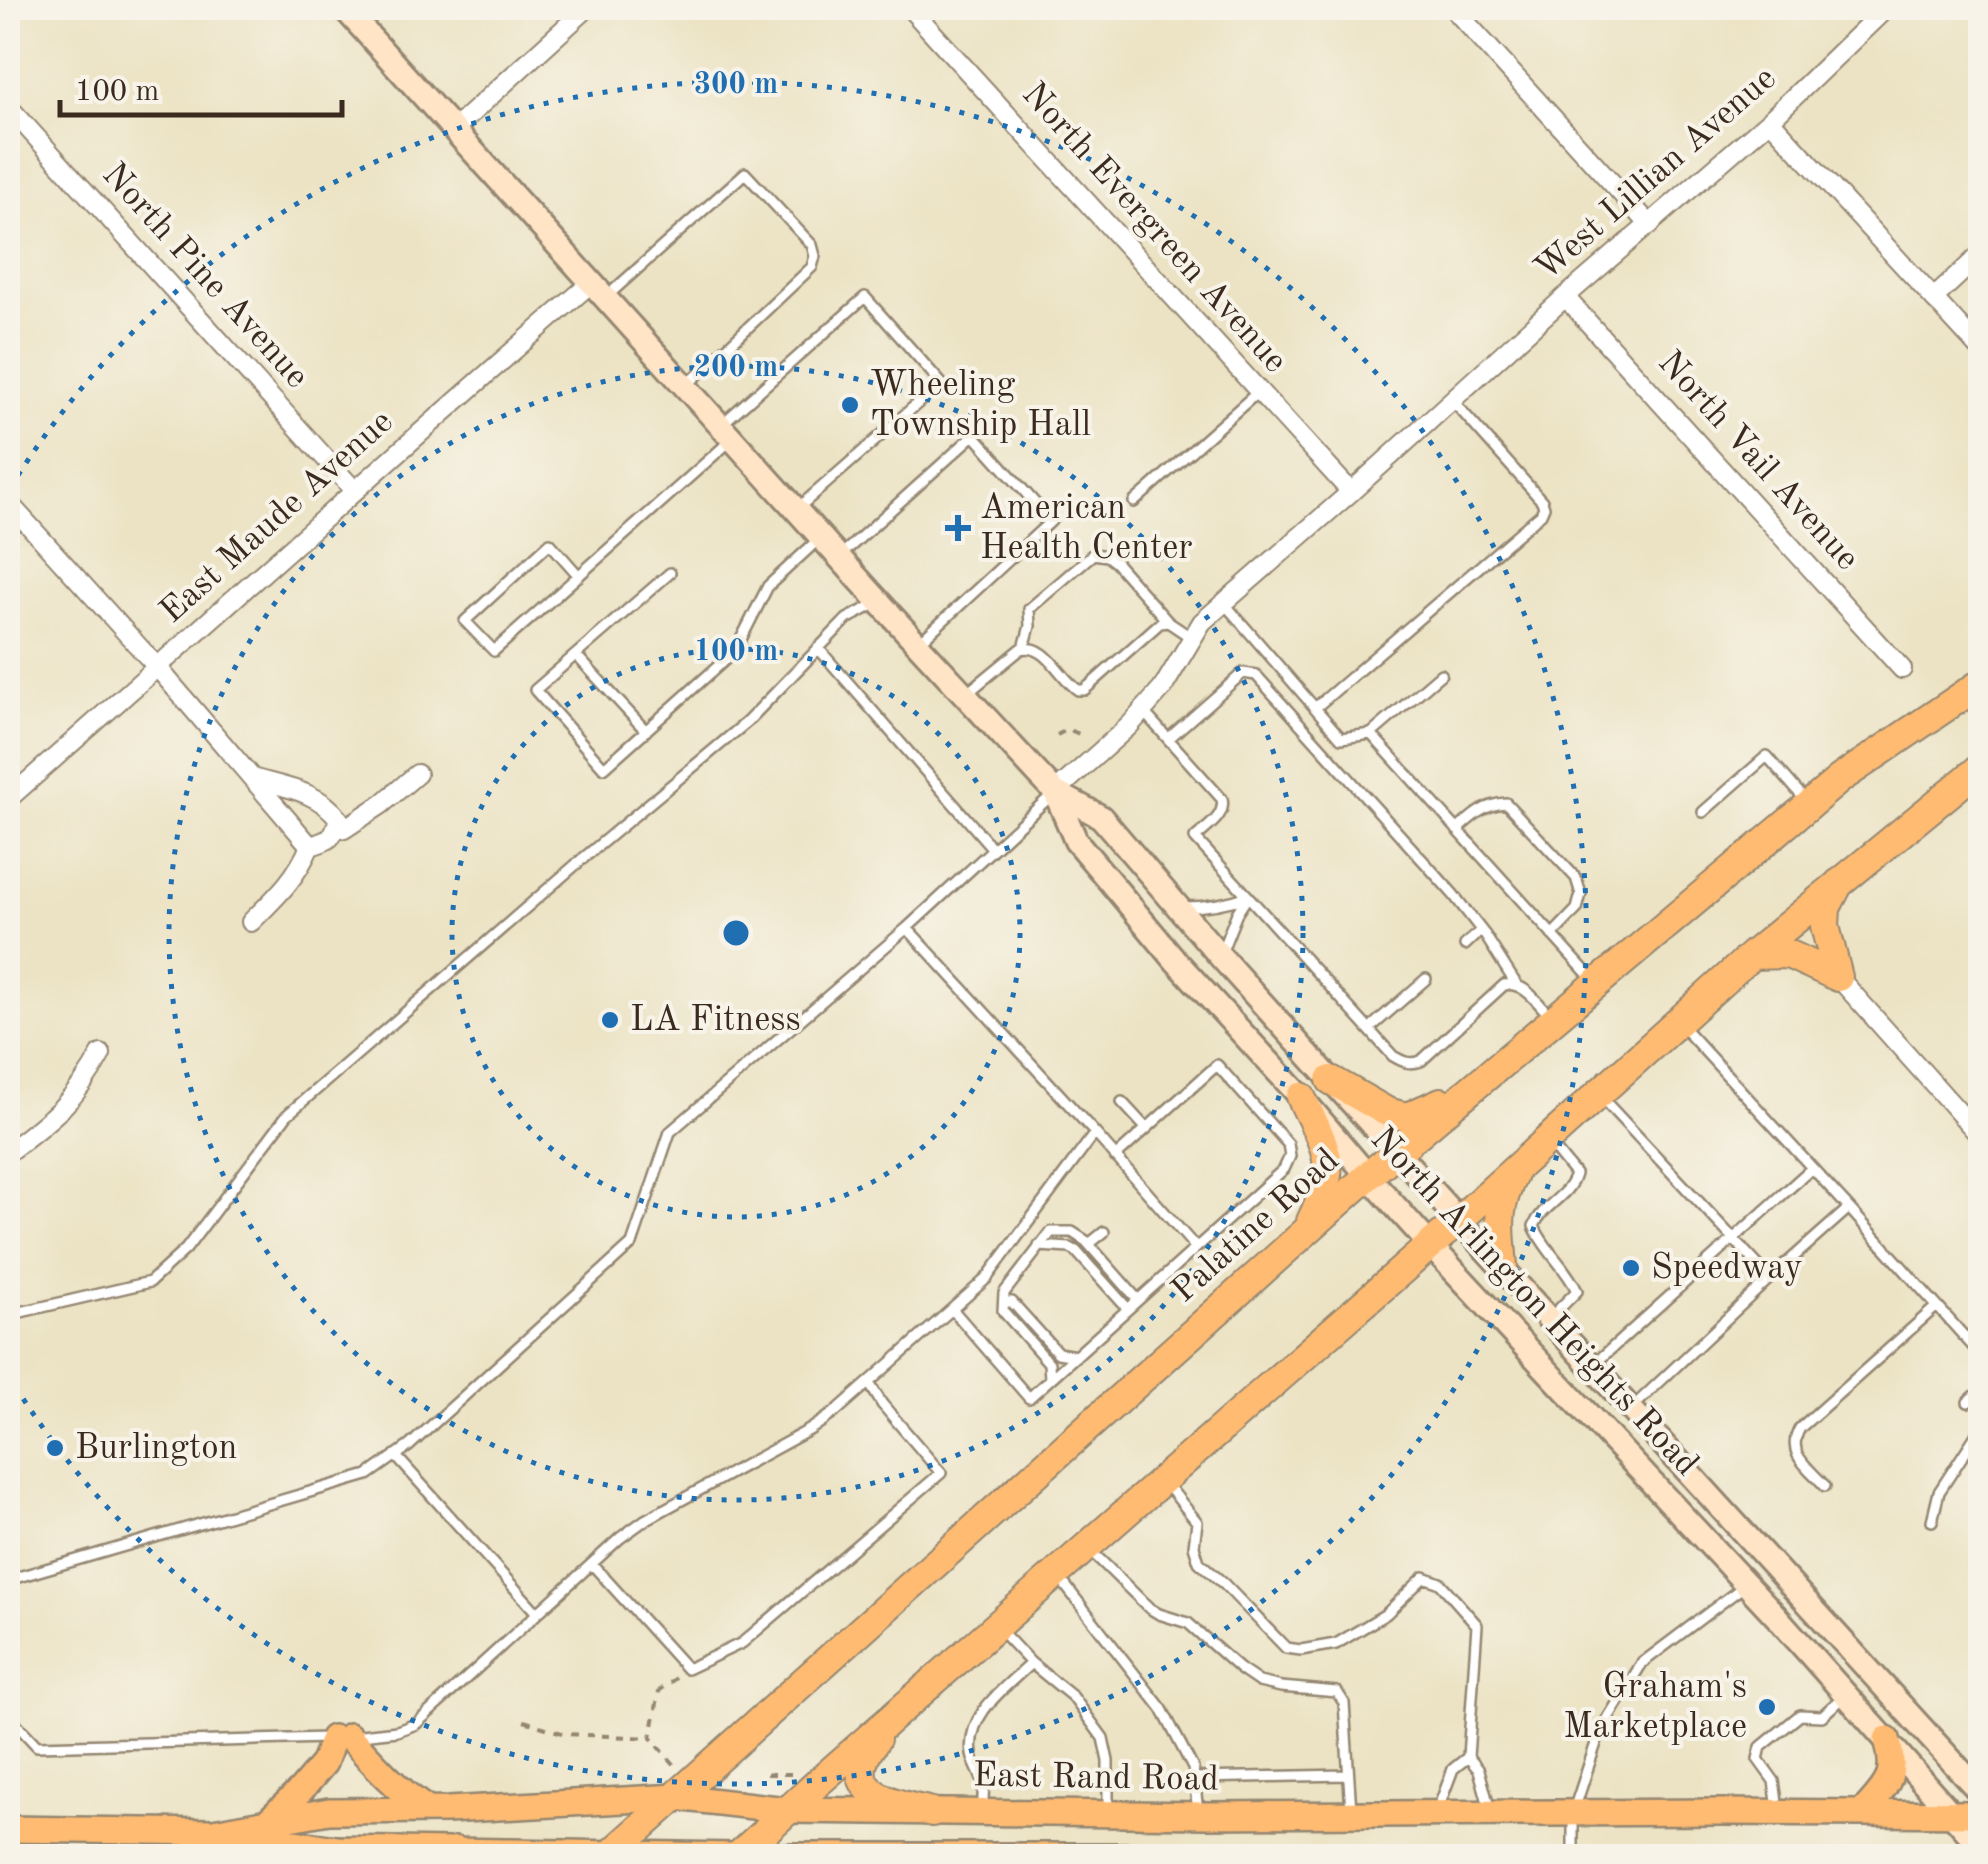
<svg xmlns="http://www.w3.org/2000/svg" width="1988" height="1864" font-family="'Old Standard TT',serif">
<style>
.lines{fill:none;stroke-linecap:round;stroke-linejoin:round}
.service-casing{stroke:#948671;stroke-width:14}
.minor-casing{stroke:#948671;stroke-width:22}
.secondary-casing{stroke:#948671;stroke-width:28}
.primary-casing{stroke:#948671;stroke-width:30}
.trunk-casing{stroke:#948671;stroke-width:32}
.path{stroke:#948671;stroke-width:4;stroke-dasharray:8 8;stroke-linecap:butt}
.service{stroke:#fff;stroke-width:9}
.minor{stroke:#fff;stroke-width:18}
.secondary{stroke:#ffe4c6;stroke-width:22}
.primary{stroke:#ffbb71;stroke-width:25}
.trunk{stroke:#ffbb71;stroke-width:28}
.ring{fill:none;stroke:#1f6fb2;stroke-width:5;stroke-dasharray:5 10}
.poi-dot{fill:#1f6fb2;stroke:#f7f3e8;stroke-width:4}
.labels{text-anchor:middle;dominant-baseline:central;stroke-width:8;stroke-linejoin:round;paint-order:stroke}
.street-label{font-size:35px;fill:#3b2a1e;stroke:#f7f3e8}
.poi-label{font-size:35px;fill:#3b2a1e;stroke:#f7f3e8;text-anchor:start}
.centre{fill:#1f6fb2;stroke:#f7f3e8;stroke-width:5}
.ring-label{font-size:30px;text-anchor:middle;font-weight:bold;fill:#1f6fb2;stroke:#f7f3e8;stroke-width:8;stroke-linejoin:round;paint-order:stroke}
</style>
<rect width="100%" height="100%" fill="#f7f3e8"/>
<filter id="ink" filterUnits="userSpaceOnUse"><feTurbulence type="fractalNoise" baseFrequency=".01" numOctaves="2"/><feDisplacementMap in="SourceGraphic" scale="20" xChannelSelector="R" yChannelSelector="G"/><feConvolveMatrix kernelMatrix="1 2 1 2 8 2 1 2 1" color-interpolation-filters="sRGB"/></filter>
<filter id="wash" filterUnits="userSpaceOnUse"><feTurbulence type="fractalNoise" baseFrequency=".0048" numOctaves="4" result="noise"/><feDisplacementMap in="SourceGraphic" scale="40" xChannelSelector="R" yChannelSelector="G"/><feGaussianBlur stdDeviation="2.25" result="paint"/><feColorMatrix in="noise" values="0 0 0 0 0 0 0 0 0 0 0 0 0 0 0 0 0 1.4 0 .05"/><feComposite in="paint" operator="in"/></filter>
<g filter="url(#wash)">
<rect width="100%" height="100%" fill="#ece3c4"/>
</g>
<g filter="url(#ink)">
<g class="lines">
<g class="service-casing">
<path id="service" d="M606,297L745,173L812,245L815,256L812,267L687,385
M722,424L865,297L941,383L798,508
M1134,502L1259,391
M840,556L974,435L1051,521L920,642
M670,573L535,690L604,768L735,651L768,586L819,539
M579,576L550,543L465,621L494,651L730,441
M1224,603L1341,738L1371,734
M818,648L993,849
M1024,648L1030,626L1029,609L1093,554L1107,556L1116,563L1168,622
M576,655L646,731
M1441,674L1371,734L1595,982
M965,695L1021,649C1047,643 1059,677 1078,690H1084L1090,685L1160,623L1168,622L1192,638
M1315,708L1541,514L1544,507L1542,501L1452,400
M1143,711L1222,799C1226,816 1207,827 1195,838L1393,1056C1403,1062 1410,1065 1421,1061L1504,985C1525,981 1538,1004 1552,1018
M1168,739L1243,673L1256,675L1453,894L1485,935L1516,984
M1703,812L1767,756L1808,803
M1457,830C1472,816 1485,804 1506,803L1576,878L1581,894L1577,909L1552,935
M1184,907C1207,907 1226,904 1248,896L1237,913L1221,953
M1465,945L1481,930
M1369,1029L1426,979
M1600,1096L1770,1278L1849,1208L1680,1024
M1122,1102L1146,1128
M1095,1133L1196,1248L1284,1169L1290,1156L1288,1144L1217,1065L1115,1157
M1549,1142L1575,1174C1569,1197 1543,1204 1534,1226C1544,1250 1566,1267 1577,1291L1552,1316
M1849,1208L1980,1354
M1089,1244L1104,1232
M1039,1246L1070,1248L1076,1251L1128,1309
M1005,1302H1012L1058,1353L1076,1356
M952,1309L1029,1398L1196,1248
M8,1315L150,1282L186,1249L287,1115L580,861L747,722L847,619L877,603
M1592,1366L1812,1168
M1050,1379L1049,1363L1003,1311L1004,1293L1051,1232H1072L1086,1241L1138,1300
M1968,1402L1980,1391
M1633,1407L1770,1278
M395,1455L537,1613
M1165,1482L1197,1522L1194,1546L1199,1562L1224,1584L1286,1648L1301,1650L1336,1644L1386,1614L1424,1577L1440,1583L1477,1625L1468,1757L1479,1770L1490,1810
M1825,1486C1808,1467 1785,1454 1800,1428L1937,1306
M1932,1521L1939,1492L1980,1429
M1089,1549L1149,1608L1159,1614L1188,1623L1240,1669L1259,1682L1281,1687L1337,1692L1344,1703L1351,1811
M592,1564L687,1669L742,1643L941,1473L882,1404L869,1383
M1058,1576L1162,1709L1193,1768L1198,1812
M8,1580L368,1475L409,1446L632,1244L670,1132L907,928L1054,793
M999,1629L1031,1663L1073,1697L1103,1738L1108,1761V1810
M8,1715L37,1746L327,1738
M352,1736L397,1731L416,1724L620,1538L645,1520L811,1429L834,1413L986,1279L1095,1133L907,928
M1194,1778L1348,1775
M1778,1808L1774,1781L1758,1759L1761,1747L1800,1715L1822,1716L1844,1696
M982,1809C983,1799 985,1787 981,1777C978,1769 973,1762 972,1754C966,1714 1005,1688 1031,1663
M1438,1809L1453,1769L1468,1757
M1573,1856V1813L1600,1731L1642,1663L1744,1586"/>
</g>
<g class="minor-casing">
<path id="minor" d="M910,8L1351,492
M1453,8L1650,225
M8,106L354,490
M1770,120L1980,349
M454,129L587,8
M1565,297L1902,669
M1935,297L1980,255
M8,502L158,668L310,846C330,840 333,839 339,819C319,791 283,787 252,778
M1055,792L1129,726L1162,689L1202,622L1351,492L1565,297L1770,120L1886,8
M8,799C203,628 395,453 591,283
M336,827L344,829L382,804L417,774
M251,922C276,897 296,879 310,846
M1838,977L1980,1136
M8,1152C49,1121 77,1100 101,1054"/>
</g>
<g class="secondary-casing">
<path id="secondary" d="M344,8L901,626L1038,774L1055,792L1101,817L1220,956L1331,1080L1980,1792
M1055,792L1076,841L1176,961L1301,1097L1368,1176L1431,1246L1776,1616L1980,1846"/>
</g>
<g class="primary-casing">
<path id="primary" d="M349,1736C374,1764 397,1790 428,1810
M1862,1813C1887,1785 1898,1778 1887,1739
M266,1823L301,1790L324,1763L333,1738
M8,1829L213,1832L337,1849L736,1856
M213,1832L329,1811L448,1810L676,1797L787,1810L1206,1815L1721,1812L1980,1814
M786,1856H1189"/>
</g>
<g class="trunk-casing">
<path id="trunk" d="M1752,955L1788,954L1838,977
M1838,977L1825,926L1826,908L1839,883
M1331,1080L1387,1112L1407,1117L1441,1102
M1301,1097C1327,1152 1340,1162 1311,1221
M1503,1266C1500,1228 1495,1213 1513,1175
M876,1739C872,1746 866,1753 864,1760C849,1799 908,1806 932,1812
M455,1851L467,1856
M609,1856L1368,1176L1841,778L1980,684
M738,1856L821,1780L1459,1220L1752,955L1980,768"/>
</g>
<path class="path" d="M1057,735L1068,729L1081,735
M524,1721L565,1734L651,1738
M674,1764L651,1738L659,1691L676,1678
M767,1774H792"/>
<use href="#service" class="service"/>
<use href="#minor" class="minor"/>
<use href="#secondary" class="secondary"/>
<use href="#primary" class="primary"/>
<use href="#trunk" class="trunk"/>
</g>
</g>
<g class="ring">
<circle cx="736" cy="933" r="284"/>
<circle cx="736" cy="933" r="567"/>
<path d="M10 488A851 851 0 1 1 10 1378"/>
</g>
<g class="poi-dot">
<circle cx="850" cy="405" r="10"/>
<path d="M953 513h10v10h10v10h-10v10h-10v-10h-10v-10h10z"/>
<circle cx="610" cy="1020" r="10"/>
<circle cx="1631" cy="1268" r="10"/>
<circle cx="55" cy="1448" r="10"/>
<circle cx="1767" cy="1707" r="10"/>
</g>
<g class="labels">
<g class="street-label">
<text transform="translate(1656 174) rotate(-41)">West Lillian Avenue</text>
<text transform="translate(1154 228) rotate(48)">North Evergreen Avenue</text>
<text transform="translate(205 276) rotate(48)">North Pine Avenue</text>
<text transform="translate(1758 461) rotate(48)">North Vail Avenue</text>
<text transform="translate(277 517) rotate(-42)">East Maude Avenue</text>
<text transform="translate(1256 1226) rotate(-42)">Palatine Road</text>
<text transform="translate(1534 1302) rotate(47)">North Arlington Heights Road</text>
<text transform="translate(1096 1778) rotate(1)">East Rand Road</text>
</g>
<g class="poi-label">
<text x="870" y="385">Wheeling<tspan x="870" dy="40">Township Hall</tspan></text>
<text x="980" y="508">American<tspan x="980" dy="40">Health Center</tspan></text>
<text x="630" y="1020">LA Fitness</text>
<text x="1651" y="1268">Speedway</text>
<text x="75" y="1448">Burlington</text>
<text x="1747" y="1687" text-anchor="end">Graham's<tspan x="1747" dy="40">Marketplace</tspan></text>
</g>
</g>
<circle cx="736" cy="933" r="15" class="centre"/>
<g class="ring-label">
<text x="736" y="93">300 m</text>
<text x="736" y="376">200 m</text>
<text x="736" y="660">100 m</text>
</g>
<rect width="1988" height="1864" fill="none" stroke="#f7f3e8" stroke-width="40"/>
<path d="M60 100v15h282v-15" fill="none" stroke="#3b2a1e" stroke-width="5"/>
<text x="75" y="100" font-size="30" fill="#3b2a1e" stroke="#f7f3e8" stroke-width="8" paint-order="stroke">100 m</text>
</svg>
